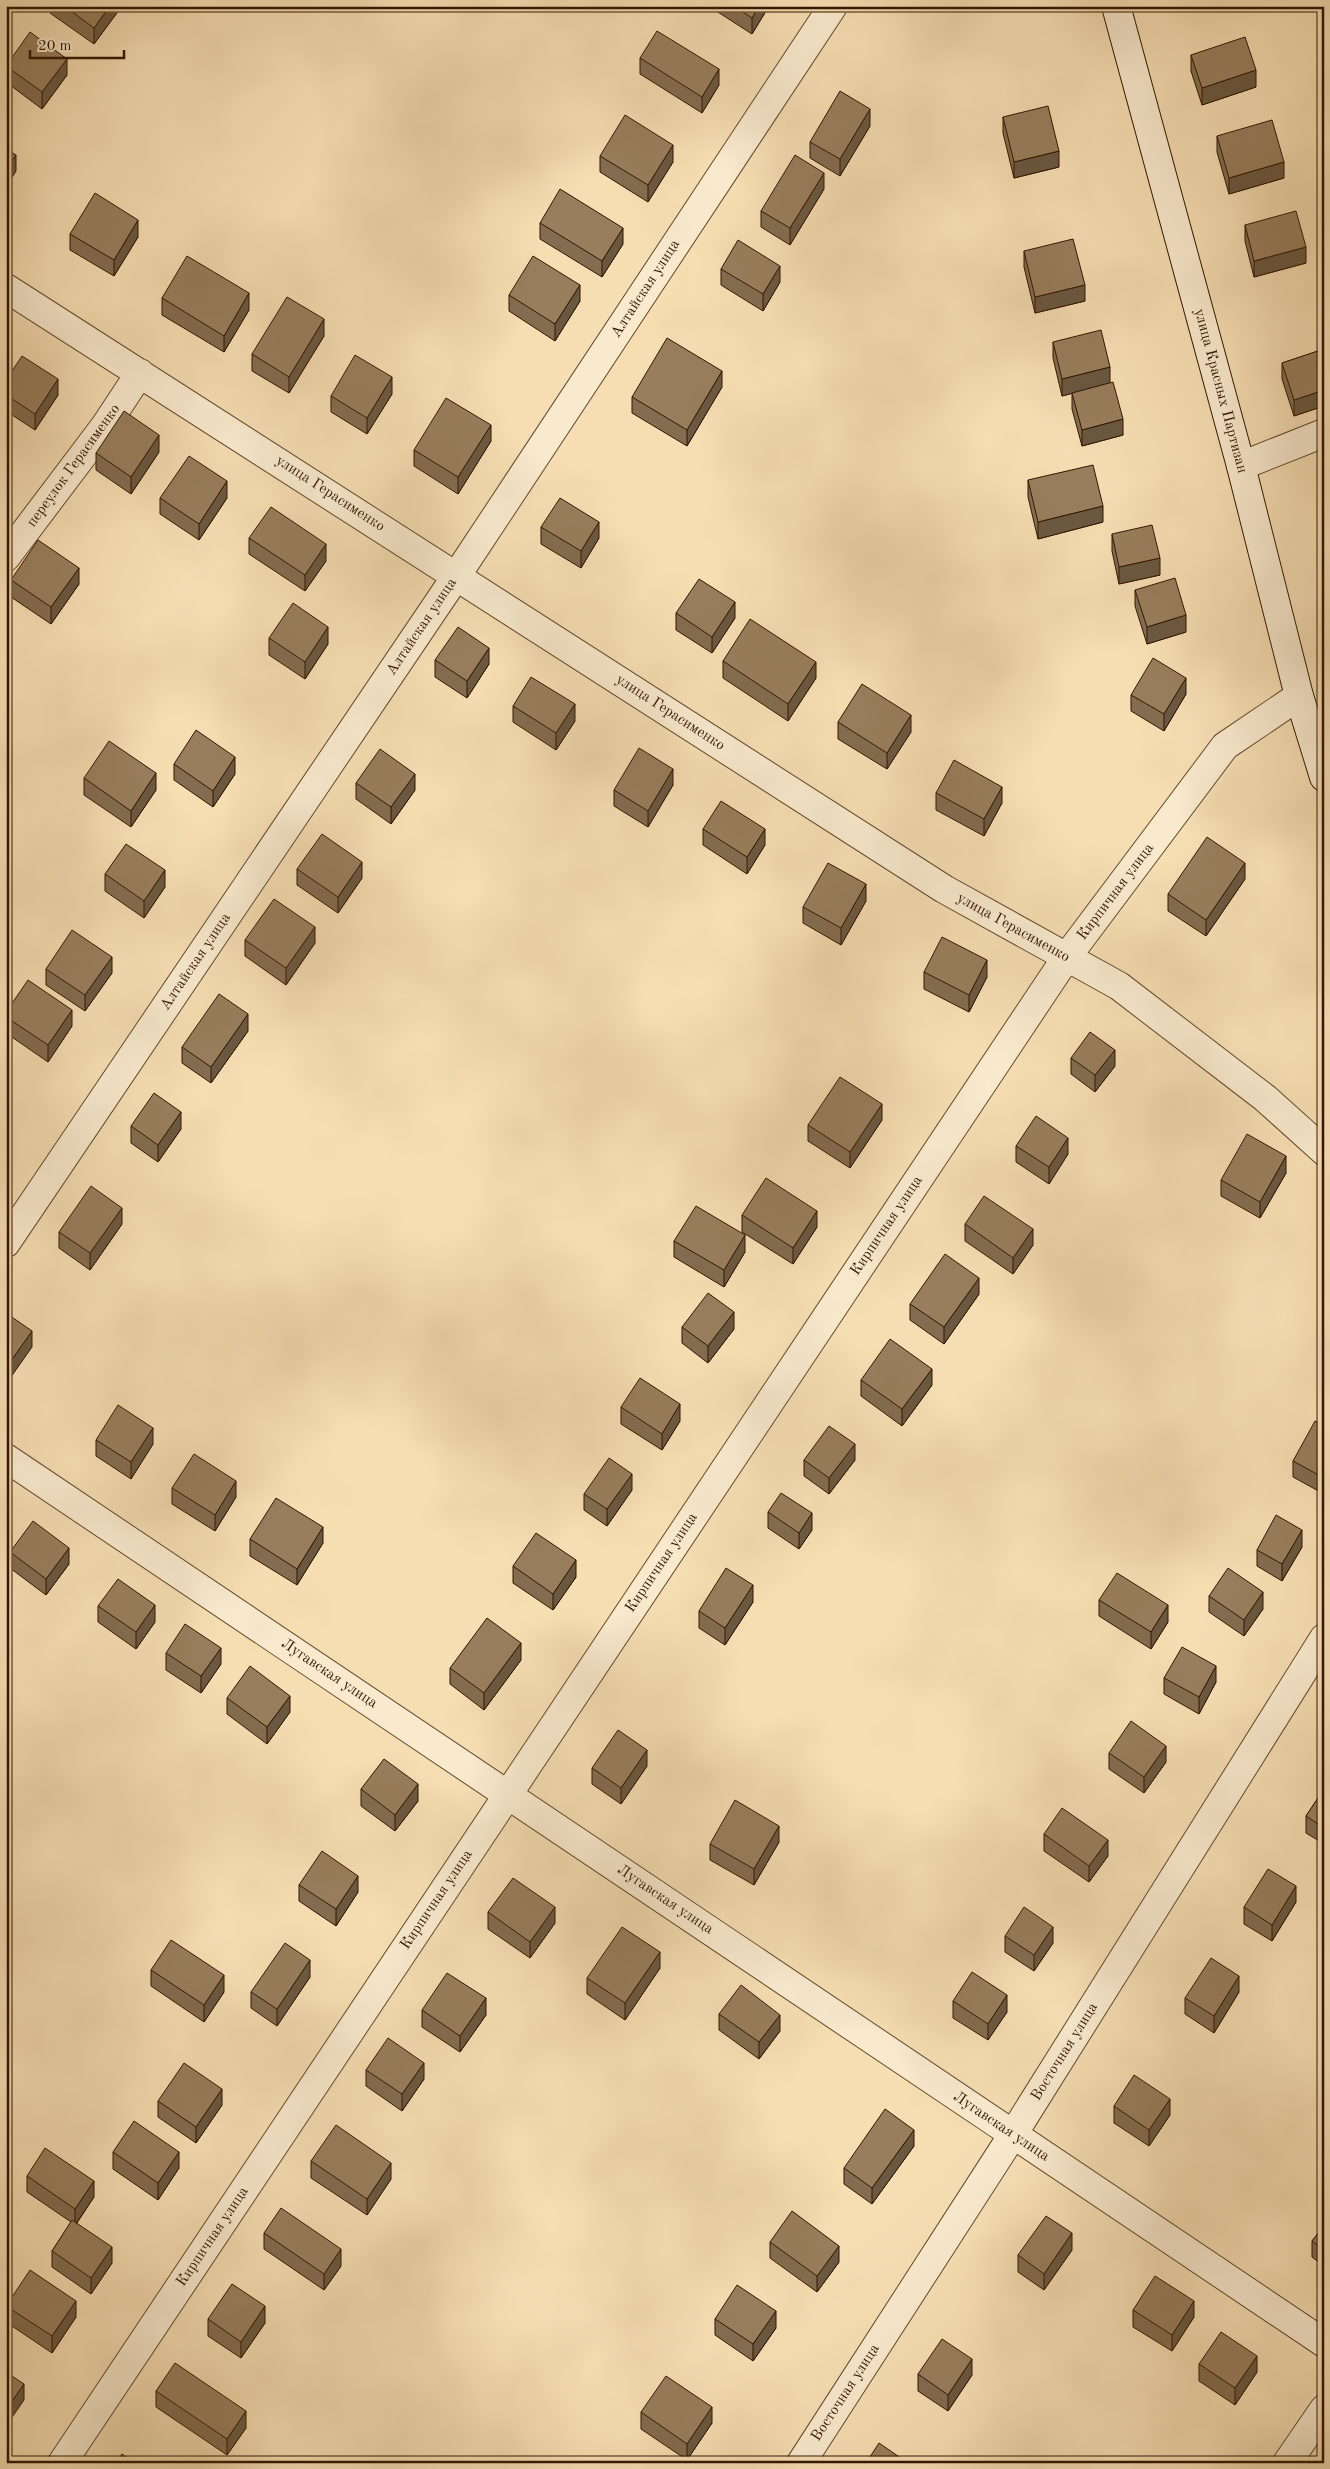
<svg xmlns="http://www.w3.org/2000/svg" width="1330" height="2469" font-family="'Old Standard TT',serif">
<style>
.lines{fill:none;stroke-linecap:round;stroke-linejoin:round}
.street-casing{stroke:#63492d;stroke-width:30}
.secondary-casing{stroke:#321700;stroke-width:30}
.street{stroke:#f9eace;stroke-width:28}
.secondary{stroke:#f9eace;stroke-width:28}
.wall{fill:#836c50;stroke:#321700}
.shaded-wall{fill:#6a5841;stroke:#321700}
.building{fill:#987e5d;stroke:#321700}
.labels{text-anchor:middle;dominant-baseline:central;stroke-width:5;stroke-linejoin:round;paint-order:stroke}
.street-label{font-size:15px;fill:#321700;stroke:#f9eace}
</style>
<rect width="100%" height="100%" fill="#f6deb3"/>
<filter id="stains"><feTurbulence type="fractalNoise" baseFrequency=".004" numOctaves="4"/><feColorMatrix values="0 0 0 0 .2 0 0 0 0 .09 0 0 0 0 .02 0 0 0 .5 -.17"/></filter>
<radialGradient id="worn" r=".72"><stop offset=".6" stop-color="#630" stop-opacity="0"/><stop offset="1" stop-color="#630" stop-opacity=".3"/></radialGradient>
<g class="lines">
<g class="street-casing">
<path id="street" d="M6,288L944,889L1119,986L1265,1098L1324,1151
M1241,466L1324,433
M6,557L105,426L140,373
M6,1243L457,575L833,6
M6,1458L1324,2343
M62,2463L1066,958L1225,746L1299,696
M801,2463L1012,2136L1324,1638
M1287,2463L1324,2409"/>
</g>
<g class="secondary-casing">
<path id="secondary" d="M1116,6L1241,466L1299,696L1324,777"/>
</g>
<use href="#street" class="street"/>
<use href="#secondary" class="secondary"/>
</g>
<path class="wall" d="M50,6H122L94,44L50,13Z
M710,6H769L752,34L710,7Z
M1191,55L1256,87L1202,105L1191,71Z
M640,58L719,85L702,113L640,74Z
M6,65L67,75L42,109L6,82Z
M1003,117L1059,167L1014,178L1003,133Z
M870,126L840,176L810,158V142Z
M1217,136L1284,178L1229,194L1217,152Z
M600,156L673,162L648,202L600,172Z
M824,189L790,245L761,227V211Z
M540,223L623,244L602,277L540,239Z
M1245,225L1306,263L1254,277L1245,241Z
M70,234L138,237L114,276L70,250Z
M1024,251L1085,301L1035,313L1024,267Z
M721,269L780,282L763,311L721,285Z
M509,295L580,301L555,341L509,311Z
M162,298L249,310L224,352L162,315Z
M324,336L289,393L252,371V354Z
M1053,342L1110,383L1123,435L1082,446L1072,409V393L1062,396L1053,358Z
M1324,349V406L1294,416L1282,379V363Z
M6,380L58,395L35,430L6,411Z
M722,387L687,446L632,413V397Z
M392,394L367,434L331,412V396Z
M491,441L458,494L414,466V450Z
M159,452L131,494L96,470V453Z
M1028,480L1103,522L1038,539L1028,497Z
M160,498H227L199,540L160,514Z
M541,527L599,538L581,568L541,544Z
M1112,534L1160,575L1119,584L1112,551Z
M249,538L326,561L305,591L249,554Z
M11,580L79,584L51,624L11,597Z
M1135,590L1186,632L1147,644L1135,606Z
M676,613L735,618L712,653L676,630Z
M269,638L328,644L305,679L269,655Z
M435,660L489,664L467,698L435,677Z
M723,661L816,678L788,721L723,678Z
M1186,694L1164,731L1131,711V695Z
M513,706L575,721L556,750L513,722Z
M838,722L911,732L887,769L838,739Z
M174,764L235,774L213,807L174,780Z
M84,778L156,790L131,827L84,795Z
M356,783L415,790L391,824L356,799Z
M673,785L648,827L614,806V790Z
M936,793L1002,803L984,836L936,810Z
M703,829L765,845L747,874L703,845Z
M297,869L362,878L338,913L297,885Z
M105,874L165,887L144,918L105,891Z
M1245,879L1206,936L1168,911V894Z
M866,901L841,945L803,923V907Z
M245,940L315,943L286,985L245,956Z
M46,969L112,973L85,1011L46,985Z
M924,972L987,977L969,1012L924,989Z
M6,1012L72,1026L48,1062L6,1033Z
M248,1031L211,1083L182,1063V1047Z
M1071,1058L1115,1066L1095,1092L1071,1074Z
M882,1120L850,1168L808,1141V1125Z
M131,1126L181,1129L158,1162L131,1143Z
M1016,1146L1068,1154L1049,1184L1016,1162Z
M1286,1173L1260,1218L1221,1196V1180Z
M742,1215L817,1227L793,1264L742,1232Z
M122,1224L90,1270L59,1248V1232Z
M965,1224L1033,1245L1013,1274L965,1241Z
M674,1241L745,1252L724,1287L674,1257Z
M979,1294L944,1344L910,1320V1304Z
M682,1327L734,1329L708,1363L682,1343Z
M861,1380L932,1385L902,1426L861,1396Z
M621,1407L680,1421L662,1450L621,1424Z
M1324,1426V1494L1293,1477V1461Z
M96,1440L153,1444L131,1479L96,1456Z
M804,1460H855L829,1494L804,1476Z
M172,1488L236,1497L215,1531L172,1504Z
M632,1490L607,1526L584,1510V1494Z
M768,1512L812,1530L799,1549L768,1528Z
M250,1539L323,1543L297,1585L250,1556Z
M1302,1547L1282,1581L1257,1566V1550Z
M10,1552L69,1564L46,1595L10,1568Z
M513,1566L576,1577L553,1610L513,1583Z
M1209,1596L1263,1609L1244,1636L1209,1612Z
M1099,1600L1168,1622L1151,1649L1099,1616Z
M753,1602L725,1645L699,1628V1611Z
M98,1606L155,1622L136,1649L98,1622Z
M166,1653L221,1664L201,1693L166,1670Z
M521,1660L484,1710L450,1684V1668Z
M1164,1678L1216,1682L1199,1714L1164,1694Z
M227,1698L290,1712L267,1744L227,1714Z
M1109,1753L1166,1762L1144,1793L1109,1769Z
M647,1766L621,1804L592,1784V1768Z
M361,1789L418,1801L395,1831L361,1806Z
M1324,1789V1844L1306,1833V1816Z
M1044,1834L1108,1856L1089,1882L1044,1851Z
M779,1842L754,1885L710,1860V1844Z
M299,1885L358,1892L336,1926L299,1901Z
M1296,1902L1272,1941L1244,1924V1907Z
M488,1912L555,1923L530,1958L488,1929Z
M1005,1936L1053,1943L1034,1971L1005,1952Z
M660,1968L625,2020L587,1994V1978Z
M151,1970L224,1992L204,2022L151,1986Z
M310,1977L277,2026L251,2008V1992Z
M1239,1992L1214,2033L1185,2014V1998Z
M953,2001L1007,2012L988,2040L953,2018Z
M422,2010L486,2015L460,2052L422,2027Z
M719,2014L780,2031L759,2059L719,2030Z
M366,2070L424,2079L402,2111L366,2086Z
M158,2101L222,2105L196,2143L158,2117Z
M1114,2106L1170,2115L1149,2146L1114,2123Z
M914,2146L872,2204L844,2184V2168Z
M113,2152L179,2168L158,2200L113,2169Z
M311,2161L391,2179L367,2215L311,2178Z
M27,2176L94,2197L77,2223L112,2263L91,2294L52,2267V2251L71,2222L27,2192Z
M1324,2226V2266L1312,2257V2241Z
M264,2233L341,2266L324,2290L264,2249Z
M770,2242L839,2262L817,2292L770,2258Z
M1072,2250L1044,2290L1018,2272V2255Z
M6,2306L76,2317L52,2353L6,2322Z
M1133,2310L1194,2317L1172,2351L1133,2327Z
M208,2319L265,2323L241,2358L208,2336Z
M715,2319L776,2328L753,2361L715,2335Z
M1199,2364L1257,2372L1235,2405L1199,2381Z
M918,2374L972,2375L948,2411L918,2391Z
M156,2391L246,2428L227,2455L156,2407Z
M641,2412L712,2423L687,2460L641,2429Z"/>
<path class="shaded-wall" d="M110,6H122L94,44V28Z
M759,6H769L752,34V18Z
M1180,6H1189L1180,9Z
M67,59V75L42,109V92Z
M719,69V85L702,113V97Z
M1256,70V87L1202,105V88Z
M870,109V126L840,176V159Z
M673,145V162L648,202V185Z
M1059,151V167L1014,178V162Z
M16,155V171L6,187V170Z
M1284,162V178L1229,194V178Z
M824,173V189L790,245V228Z
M138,220V237L114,276V260Z
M623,228V244L602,277V261Z
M1306,247V263L1254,277V261Z
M780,266V282L763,311V294Z
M580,285V301L555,341V324Z
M1085,285V301L1035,313V297Z
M249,293V310L224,352V336Z
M324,319V336L289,393V377Z
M1110,367V384L1062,396V379Z
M722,371V387L687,446V430Z
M392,377V394L367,434V418Z
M58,379V395L35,430V414Z
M1324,390V406L1294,416V400Z
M1123,419V435L1082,446V430Z
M491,425V441L458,494V477Z
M159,435V452L131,494V477Z
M227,481V498L199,540V524Z
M1103,506V522L1038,539V522Z
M599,522V538L581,568V551Z
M326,544V561L305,591V575Z
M1160,558V575L1119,584V567Z
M79,568V584L51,624V607Z
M735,602V618L712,653V637Z
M1186,615V632L1147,644V627Z
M328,627V644L305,679V662Z
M489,648V664L467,698V681Z
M816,662V678L788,721V704Z
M1186,678V694L1164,731V714Z
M575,704V721L556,750V733Z
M911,715V732L887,769V753Z
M235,757V774L213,807V791Z
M673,769V785L648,827V811Z
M156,773V790L131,827V811Z
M415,774V790L391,824V807Z
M1002,787V803L984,836V819Z
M765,829V845L747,874V857Z
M362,862V878L338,913V897Z
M1245,863V879L1206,936V920Z
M165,870V887L144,918V901Z
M866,884V901L841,945V928Z
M315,927V943L286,985V968Z
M112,957V973L85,1011V995Z
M987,960V977L969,1012V995Z
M72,1010V1026L48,1062V1045Z
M248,1014V1031L211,1083V1067Z
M1115,1050V1066L1095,1092V1075Z
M882,1104V1120L850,1168V1152Z
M181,1112V1129L158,1162V1145Z
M1068,1138V1154L1049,1184V1167Z
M1286,1156V1173L1260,1218V1202Z
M122,1208V1224L90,1270V1253Z
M817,1211V1227L793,1264V1248Z
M1033,1229V1245L1013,1274V1258Z
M745,1235V1252L724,1287V1270Z
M979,1278V1294L944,1344V1327Z
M734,1312V1329L708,1363V1346Z
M32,1331V1347L6,1384V1368Z
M932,1369V1385L902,1426V1409Z
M680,1404V1421L662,1450V1434Z
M153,1428V1444L131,1479V1462Z
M855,1444V1460L829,1494V1478Z
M632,1474V1490L607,1526V1509Z
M236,1481V1497L215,1531V1515Z
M812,1513V1530L799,1549V1533Z
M323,1527V1543L297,1585V1569Z
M1302,1530V1547L1282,1581V1564Z
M69,1548V1564L46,1595V1579Z
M576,1560V1577L553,1610V1594Z
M753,1585V1602L725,1645V1628Z
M1263,1592V1609L1244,1636V1620Z
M155,1605V1622L136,1649V1632Z
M1168,1605V1622L1151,1649V1632Z
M521,1643V1660L484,1710V1693Z
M221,1648V1664L201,1693V1676Z
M1216,1666V1682L1199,1714V1697Z
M290,1696V1712L267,1744V1727Z
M1166,1746V1762L1144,1793V1777Z
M647,1750V1766L621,1804V1788Z
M418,1784V1801L395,1831V1815Z
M779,1826V1842L754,1885V1869Z
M1108,1840V1856L1089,1882V1866Z
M358,1876V1892L336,1926V1909Z
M1296,1886V1902L1272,1941V1925Z
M555,1907V1923L530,1958V1942Z
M1053,1927V1943L1034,1971V1955Z
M660,1952V1968L625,2020V2003Z
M310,1960V1977L277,2026V2009Z
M224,1975V1992L204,2022V2005Z
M1239,1976V1992L1214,2033V2016Z
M1007,1995V2012L988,2040V2024Z
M486,1998V2015L460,2052V2036Z
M780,2015V2031L759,2059V2042Z
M424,2063V2079L402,2111V2094Z
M222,2089V2105L196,2143V2127Z
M1170,2099V2115L1149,2146V2130Z
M914,2130V2146L872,2204V2188Z
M179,2152V2168L158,2200V2183Z
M391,2163V2179L367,2215V2199Z
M94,2181V2197L75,2225V2209Z
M1072,2233V2250L1044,2290V2274Z
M839,2246V2262L817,2292V2276Z
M112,2247V2263L91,2294V2278Z
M341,2249V2266L324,2290V2274Z
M76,2301V2317L52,2353V2336Z
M1194,2301V2317L1172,2351V2335Z
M265,2306V2323L241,2358V2342Z
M776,2311V2328L753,2361V2344Z
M1257,2356V2372L1235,2405V2388Z
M972,2359V2375L948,2411V2395Z
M24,2384V2400L6,2426V2410Z
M712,2407V2423L687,2460V2444Z
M246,2411V2428L227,2455V2439Z"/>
<path class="building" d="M64,6H110L94,28Z
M734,6H759L752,18Z
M657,31L719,69L702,97L640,58Z
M30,32L67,59L42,92L6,66Z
M1245,37L1256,70L1202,88L1191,55Z
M840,91L870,109L840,159L810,142Z
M1048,106L1059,151L1014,162L1003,117Z
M625,115L673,145L648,185L600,156Z
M1272,120L1284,162L1229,178L1217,136Z
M6,149L16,155L6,170Z
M795,155L824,173L790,228L761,211Z
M560,189L623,228L602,261L540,223Z
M95,193L138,220L114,260L70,234Z
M1296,211L1306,247L1254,261L1245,225Z
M1073,239L1085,285L1035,297L1024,251Z
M738,240L780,266L763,294L721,269Z
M187,256L249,293L224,336L162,298Z
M533,256L580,285L555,324L509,295Z
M287,297L324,319L289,377L252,354Z
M1101,330L1110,367L1062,379L1053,342Z
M667,338L722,371L687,430L632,397Z
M1324,349V390L1294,400L1282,363Z
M355,355L392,377L367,418L331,396Z
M22,356L58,379L35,414L6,395V380Z
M1113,382L1123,419L1082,430L1072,393Z
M446,398L491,425L458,477L414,450Z
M124,411L159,435L131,477L96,453Z
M189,456L227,481L199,524L160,498Z
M1093,465L1103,506L1038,522L1028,480Z
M560,498L599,522L581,551L541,527Z
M271,507L326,544L305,575L249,538Z
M1152,525L1160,558L1119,567L1112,534Z
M38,540L79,568L51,607L11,580Z
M1175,578L1186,615L1147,627L1135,590Z
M699,579L735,602L712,637L676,613Z
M293,603L328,627L305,662L269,638Z
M750,619L816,662L788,704L723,661Z
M458,627L489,648L467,681L435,660Z
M1153,658L1186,678L1164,714L1131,695Z
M531,677L575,704L556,733L513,706Z
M862,684L911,715L887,753L838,722Z
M196,730L235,757L213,791L174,764Z
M109,741L156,773L131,811L84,778Z
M639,748L673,769L648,811L614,790Z
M380,749L415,774L391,807L356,783Z
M954,760L1002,787L984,819L936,793Z
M721,801L765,829L747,857L703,829Z
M322,834L362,862L338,897L297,869Z
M1207,837L1245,863L1206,920L1168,894Z
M126,844L165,870L144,901L105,874Z
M828,863L866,884L841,928L803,907Z
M274,899L315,927L286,968L245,940Z
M72,930L112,957L85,995L46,969Z
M942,937L987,960L969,995L924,972Z
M28,980L72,1010L48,1045L6,1017V1012Z
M219,994L248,1014L211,1067L182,1047Z
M1090,1032L1115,1050L1095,1075L1071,1058Z
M840,1077L882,1104L850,1152L808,1125Z
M154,1093L181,1112L158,1145L131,1126Z
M1036,1116L1068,1138L1049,1167L1016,1146Z
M1247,1134L1286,1156L1260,1202L1221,1180Z
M766,1178L817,1211L793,1248L742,1215Z
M91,1186L122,1208L90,1253L59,1232Z
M984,1196L1033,1229L1013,1258L965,1224Z
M696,1206L745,1235L724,1270L674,1241Z
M945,1254L979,1278L944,1327L910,1304Z
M708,1293L734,1312L708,1346L682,1327Z
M6,1313L32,1331L6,1368Z
M890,1339L932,1369L902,1409L861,1380Z
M640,1378L680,1404L662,1434L621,1407Z
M118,1405L153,1428L131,1462L96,1440Z
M1315,1421L1324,1426V1478L1293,1461Z
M829,1426L855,1444L829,1478L804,1460Z
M194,1454L236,1481L215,1515L172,1488Z
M609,1458L632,1474L607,1509L584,1494Z
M781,1493L812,1513L799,1533L768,1512Z
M276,1498L323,1527L297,1569L250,1539Z
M1276,1515L1302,1530L1282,1564L1257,1550Z
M33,1521L69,1548L46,1579L10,1552Z
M536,1533L576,1560L553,1594L513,1566Z
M726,1568L753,1585L725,1628L699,1611Z
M1228,1568L1263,1592L1244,1620L1209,1596Z
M1117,1573L1168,1605L1151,1632L1099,1600Z
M118,1579L155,1605L136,1632L98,1606Z
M487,1618L521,1643L484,1693L450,1668Z
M185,1624L221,1648L201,1676L166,1653Z
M1182,1647L1216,1666L1199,1697L1164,1678Z
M250,1666L290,1696L267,1727L227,1698Z
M1131,1721L1166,1746L1144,1777L1109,1753Z
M618,1730L647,1750L621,1788L592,1768Z
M384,1759L418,1784L395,1815L361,1789Z
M1324,1789V1828L1306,1816Z
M735,1800L779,1826L754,1869L710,1844Z
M1062,1808L1108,1840L1089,1866L1044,1834Z
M322,1851L358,1876L336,1909L299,1885Z
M1268,1869L1296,1886L1272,1925L1244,1907Z
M513,1878L555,1907L530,1942L488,1912Z
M1024,1907L1053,1927L1034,1955L1005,1936Z
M622,1927L660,1952L625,2003L587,1978Z
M171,1940L224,1975L204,2005L151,1970Z
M285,1943L310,1960L277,2009L251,1992Z
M1211,1958L1239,1976L1214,2016L1185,1998Z
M972,1972L1007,1995L988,2024L953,2001Z
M447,1973L486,1998L460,2036L422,2010Z
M741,1985L780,2015L759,2042L719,2014Z
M388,2038L424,2063L402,2094L366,2070Z
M184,2063L222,2089L196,2127L158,2101Z
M1134,2075L1170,2099L1149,2130L1114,2106Z
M885,2109L914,2130L872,2188L844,2168Z
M134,2121L179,2152L158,2183L113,2152Z
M336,2125L391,2163L367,2199L311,2161Z
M45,2148L94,2181L75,2209L27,2176Z
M281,2208L341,2249L324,2274L264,2233Z
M792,2211L839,2246L817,2276L770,2242Z
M1046,2216L1072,2233L1044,2274L1018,2255Z
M72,2220L112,2247L91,2278L52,2251Z
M1324,2226V2250L1312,2241Z
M30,2270L76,2301L52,2336L6,2306Z
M1155,2276L1194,2301L1172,2335L1133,2310Z
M232,2284L265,2306L241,2342L208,2319Z
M737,2285L776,2311L753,2344L715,2319Z
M1221,2332L1257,2356L1235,2388L1199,2364Z
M942,2339L972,2359L948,2395L918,2374Z
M175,2363L246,2411L227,2439L156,2391Z
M6,2372L24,2384L6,2410Z
M666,2376L712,2407L687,2444L641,2412Z
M879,2443L908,2463H866Z
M122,2454L135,2463H116Z
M1136,2460L1141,2463H1134Z"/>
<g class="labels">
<g class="street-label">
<text transform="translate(646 289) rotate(-57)">Алтайская улица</text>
<text transform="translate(1220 391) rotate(75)">улица Красных Партизан</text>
<text transform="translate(74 466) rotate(-54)">переулок Герасименко</text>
<text transform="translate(330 494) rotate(33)">улица Герасименко</text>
<text transform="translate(422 627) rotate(-56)">Алтайская улица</text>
<text transform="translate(670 713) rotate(33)">улица Герасименко</text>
<text transform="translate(1116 892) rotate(-53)">Кирпичная улица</text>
<text transform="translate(1013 928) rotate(29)">улица Герасименко</text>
<text transform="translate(196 962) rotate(-56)">Алтайская улица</text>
<text transform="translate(887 1226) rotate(-56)">Кирпичная улица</text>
<text transform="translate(662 1563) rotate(-56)">Кирпичная улица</text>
<text transform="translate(329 1674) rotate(34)">Лугавская улица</text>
<text transform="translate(437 1900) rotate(-56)">Кирпичная улица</text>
<text transform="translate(665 1900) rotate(34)">Лугавская улица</text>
<text transform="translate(1065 2052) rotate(-58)">Восточная улица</text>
<text transform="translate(1001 2127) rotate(34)">Лугавская улица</text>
<text transform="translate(213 2237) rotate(-56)">Кирпичная улица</text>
<text transform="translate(846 2393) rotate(-57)">Восточная улица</text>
</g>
</g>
<rect width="1330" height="2469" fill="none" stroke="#f6deb3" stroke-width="25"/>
<rect x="8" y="8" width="1315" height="2454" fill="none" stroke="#321700" stroke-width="2.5"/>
<rect x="12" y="12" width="1305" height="2444" fill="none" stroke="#321700"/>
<path d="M30 50v8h94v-8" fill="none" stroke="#321700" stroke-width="2.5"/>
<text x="38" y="50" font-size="15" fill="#321700" stroke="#f9eace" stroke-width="4" paint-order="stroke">20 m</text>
<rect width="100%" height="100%" filter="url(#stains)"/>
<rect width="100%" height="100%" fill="url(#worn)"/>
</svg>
